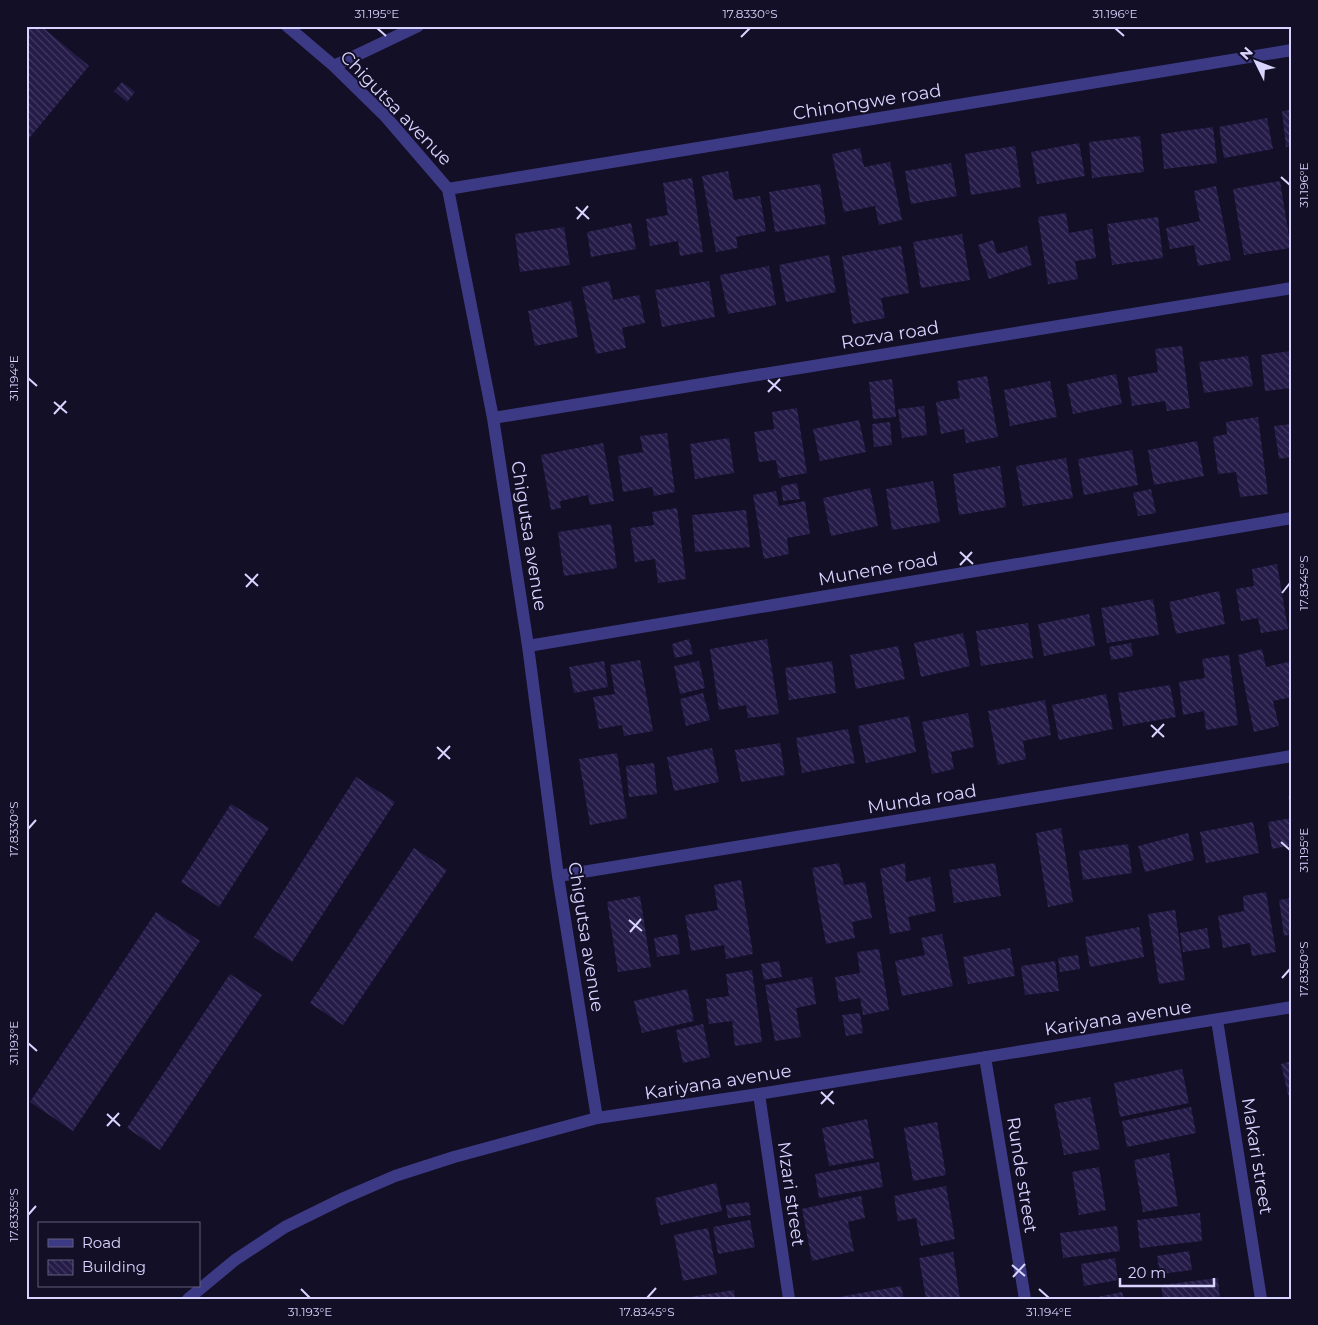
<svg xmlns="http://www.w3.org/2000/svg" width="1318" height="1325" font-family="Montserrat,sans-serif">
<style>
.building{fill:url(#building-back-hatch)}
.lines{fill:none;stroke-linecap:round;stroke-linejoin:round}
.minor{stroke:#3d3a85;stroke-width:12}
.ticks{fill:none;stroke:#d9d4ff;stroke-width:2}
.labels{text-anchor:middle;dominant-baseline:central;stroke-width:4;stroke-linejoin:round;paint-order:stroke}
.street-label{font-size:18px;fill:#d9d4ff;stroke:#130f26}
.neatline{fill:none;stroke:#d9d4ff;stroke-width:2}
.ticks-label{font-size:12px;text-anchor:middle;fill:#d9d4ff}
</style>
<defs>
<pattern id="building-back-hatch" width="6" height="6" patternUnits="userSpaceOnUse" patternTransform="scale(1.25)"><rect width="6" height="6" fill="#241b47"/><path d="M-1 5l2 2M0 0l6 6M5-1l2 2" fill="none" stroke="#433b63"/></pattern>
</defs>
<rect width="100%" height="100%" fill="#130f26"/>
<path class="building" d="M30,26H41L89,66L26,142V30Z
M122,82L135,92L127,102L114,91Z
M1292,110V146L1286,147L1282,111Z
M1267,118L1273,149L1224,158L1219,127Z
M1213,127L1217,163L1164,169L1161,134Z
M1140,136L1144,172L1092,178L1089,142Z
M1079,143L1085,176L1037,184L1031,152Z
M1015,146L1021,187L971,195L965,154Z
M860,148L864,167L890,162L902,220L879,225L875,206L844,212L832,154Z
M951,163L957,196L911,204L905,171Z
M728,171L734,200L760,196L766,231L736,237L738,248L716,252L702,176Z
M692,178L703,252L680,256L678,241L650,246L646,219L668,215L663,183Z
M1280,181L1291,248L1244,255L1233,189Z
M820,184L826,224L775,232L769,192Z
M1216,186L1231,260L1198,266L1194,245L1170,249L1166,228L1200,221L1194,191Z
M1066,213L1069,233L1092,229L1096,258L1075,261L1078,279L1048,284L1038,217Z
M1158,217L1163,258L1112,265L1107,224Z
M631,223L636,249L591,257L587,232Z
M564,227L570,265L520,272L515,234Z
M962,234L970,280L921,288L913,242Z
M993,240L997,254L1027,246L1032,265L989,279L978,245Z
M901,246L909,293L881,298L885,318L853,324L842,256Z
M829,255L836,292L786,302L779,265Z
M769,266L776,305L728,314L720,275Z
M609,281L613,300L639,295L645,323L622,328L626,348L596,354L582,287Z
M709,281L715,317L662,327L655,290Z
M571,301L578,337L535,346L528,311Z
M1182,346L1190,408L1167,411L1165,401L1132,406L1128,377L1158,372L1155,349Z
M1292,351V388L1265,391L1261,355Z
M1248,356L1253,386L1204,393L1199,362Z
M1116,374L1122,404L1073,414L1067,384Z
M987,376L998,437L966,443L964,429L941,434L936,402L960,398L957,381Z
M892,379L896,417L873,419L869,382Z
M1050,381L1057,417L1010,426L1004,390Z
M924,406L927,435L902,438L898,409Z
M797,408L807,473L779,478L776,460L759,462L754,432L774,429L772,412Z
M1258,417L1268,494L1240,497L1236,472L1218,474L1213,437L1227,434L1226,422Z
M859,420L866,452L820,461L813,429Z
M890,422L892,445L874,447L872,424Z
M1292,424V457L1279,459L1274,426Z
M667,433L675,492L654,496L652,487L623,492L618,456L643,452L640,436Z
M729,438L734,473L695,479L690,444Z
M1197,441L1204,476L1154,485L1148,450Z
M603,443L614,501L590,505L588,495L560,501L561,508L551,510L541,455Z
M1132,450L1138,485L1084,495L1078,459Z
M1066,458L1073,498L1023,506L1016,466Z
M1000,466L1006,507L959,515L953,474Z
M933,481L940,522L892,530L886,489Z
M797,483L800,499L783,501L781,486Z
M870,488L878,526L831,536L823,498Z
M1151,489L1156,513L1138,516L1133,493Z
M776,491L779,506L805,501L810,534L787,538L789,554L764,559L753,495Z
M677,508L686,579L658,583L655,559L635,562L630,528L654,525L652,512Z
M746,510L750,547L695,552L692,515Z
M611,524L617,568L564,576L558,532Z
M1277,564L1288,629L1261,633L1258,618L1241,621L1236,589L1254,586L1252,569Z
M1219,591L1225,624L1176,634L1169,602Z
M1153,599L1159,635L1107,643L1101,608Z
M1089,614L1095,646L1044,656L1038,624Z
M1028,623L1033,658L981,666L976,631Z
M963,633L970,666L921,677L914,643Z
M689,639L693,654L675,658L672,644Z
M767,639L779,714L748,718L746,705L719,710L710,649Z
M1131,643L1133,656L1111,660L1109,647Z
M898,646L905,679L856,689L850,655Z
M1262,649L1266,667L1292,661V697L1273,701L1279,726L1254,732L1238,655Z
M1229,655L1238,725L1206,730L1204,711L1183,715L1179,682L1205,678L1202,659Z
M640,660L653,731L624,736L622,725L599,729L593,697L615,694L610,665Z
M604,661L608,687L574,693L569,667Z
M699,661L705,688L680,694L674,666Z
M832,661L836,693L789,700L785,668Z
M1170,685L1176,717L1123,726L1118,693Z
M703,693L710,720L686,726L680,699Z
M1106,694L1113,729L1059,740L1052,705Z
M1045,700L1051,735L1023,741L1026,759L998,765L988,711Z
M968,713L974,747L951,752L954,769L932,774L922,722Z
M909,716L916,752L866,763L858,726Z
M848,729L855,763L802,773L796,738Z
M780,743L785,775L741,782L735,750Z
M712,748L719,782L674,791L667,757Z
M617,753L627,818L590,825L579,759Z
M654,763L657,794L629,797L626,766Z
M356,777L395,802L292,962L254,937Z
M1292,795V811H1291L1288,796Z
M231,804L269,828L219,907L181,882Z
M1292,818V845L1272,849L1268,822Z
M1253,822L1259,853L1206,863L1200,832Z
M1061,828L1073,902L1048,907L1036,833Z
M1188,833L1194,860L1145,872L1138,846Z
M1128,844L1132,873L1083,880L1079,851Z
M414,848L447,870L343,1025L310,1003Z
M839,863L844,885L865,882L872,918L852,922L855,938L826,944L812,868Z
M905,863L906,882L930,877L936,911L908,917L911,930L890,934L880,869Z
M995,863L1001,896L954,903L949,870Z
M741,880L753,954L726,959L724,945L691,951L685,915L718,910L714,885Z
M1266,892L1276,952L1252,956L1250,943L1223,948L1218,916L1244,911L1243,896Z
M640,896L651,967L618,972L607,902Z
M1292,898V934L1284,936L1279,900Z
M1175,910L1185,980L1159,984L1148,914Z
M156,912L200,941L73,1131L30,1102Z
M1139,927L1144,957L1090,967L1085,937Z
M1207,928L1210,948L1183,952L1180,933Z
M677,934L680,954L657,957L654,938Z
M942,934L953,986L902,996L895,961L925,955L921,938Z
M1010,948L1015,976L968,984L963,957Z
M879,949L889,1010L863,1015L860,998L839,1002L835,977L860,973L857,952Z
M1078,955L1080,969L1060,972L1058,958Z
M779,961L782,977L764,980L761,964Z
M1055,961L1059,991L1025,995L1021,966Z
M752,970L762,1042L735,1046L732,1021L709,1024L706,999L729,996L726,974Z
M230,974L262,995L160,1150L127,1128Z
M812,977L816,1004L796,1008L801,1037L775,1041L765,985Z
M687,989L694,1021L642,1033L634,1001Z
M860,1013L863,1033L846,1036L842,1015Z
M703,1024L710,1057L683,1063L676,1030Z
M1292,1061V1107H1291L1281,1064Z
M1182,1069L1189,1103L1120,1117L1114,1083Z
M1090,1097L1100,1149L1064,1155L1054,1104Z
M1191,1107L1196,1133L1127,1147L1122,1121Z
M867,1119L874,1158L829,1166L822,1128Z
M937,1122L946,1175L913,1181L904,1128Z
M1169,1153L1178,1206L1143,1212L1134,1160Z
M879,1162L883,1187L819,1198L815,1174Z
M1099,1167L1106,1210L1079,1215L1072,1172Z
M716,1183L722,1211L661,1225L655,1198Z
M946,1186L955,1239L921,1246L916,1218L898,1221L894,1196Z
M861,1196L865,1218L848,1222L854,1251L812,1261L802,1209Z
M749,1202L751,1215L728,1218L726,1205Z
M1200,1213L1202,1241L1140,1248L1137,1220Z
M750,1220L755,1247L718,1254L713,1227Z
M1117,1226L1120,1251L1063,1258L1060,1233Z
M708,1228L717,1274L683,1281L674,1235Z
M1189,1251L1192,1270L1160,1274L1157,1256Z
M953,1252L960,1299H926L919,1258Z
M1115,1258L1118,1280L1084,1286L1081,1264Z
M1218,1278L1220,1299H1163L1161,1285Z
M901,1286L904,1299H833V1298Z
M734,1290L735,1299H683V1298Z
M1122,1292L1124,1299H1092V1298Z"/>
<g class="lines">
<path class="minor" d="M287,26L334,66L386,117L448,189L493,418L528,646L558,876L597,1118
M334,66L418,26
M448,189L1292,50
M493,418L1292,288
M528,646L1292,518
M558,876L1292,756
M1217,1020L1261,1299
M985,1057L1025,1299
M759,1094L789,1299
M188,1299L235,1260L285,1227L344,1198L395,1176L454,1157L597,1118L759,1094L1292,1007"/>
</g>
<path class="ticks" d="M377,28L386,36M1115,28L1124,36M741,37L750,28M1281,177L1290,185M576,207L589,219M577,219L588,206M28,378L37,386M768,380L781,391M768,392L780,379M54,402L67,413M54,414L66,401M960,552L973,564M960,565L972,552M245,574L258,586M246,587L258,574M1282,593L1290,583M1151,725L1164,737M1152,737L1164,724M437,747L450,759M438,759L450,746M28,829L36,820M1281,842L1290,850M629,920L642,931M630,932L641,919M1282,978L1290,969M28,1043L37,1051M821,1092L834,1104M821,1104L833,1091M107,1114L120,1126M107,1126L119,1113M28,1215L36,1206M1012,1265L1025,1276M1013,1277L1025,1264M301,1289L310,1298M1039,1289L1049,1298M647,1298L656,1288"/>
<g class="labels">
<g class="street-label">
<text transform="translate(867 102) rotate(-9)">Chinongwe road</text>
<text transform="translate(396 108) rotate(46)">Chigutsa avenue</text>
<text transform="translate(890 335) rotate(-9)">Rozva road</text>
<text transform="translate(529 536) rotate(81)">Chigutsa avenue</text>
<text transform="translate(878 569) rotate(-10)">Munene road</text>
<text transform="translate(922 799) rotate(-9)">Munda road</text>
<text transform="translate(586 937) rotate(81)">Chigutsa avenue</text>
<text transform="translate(1118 1018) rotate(-9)">Kariyana avenue</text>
<text transform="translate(718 1082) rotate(-9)">Kariyana avenue</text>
<text transform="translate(1257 1156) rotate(81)">Makari street</text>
<text transform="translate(1022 1175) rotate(81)">Runde street</text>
<text transform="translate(791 1194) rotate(82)">Mzari street</text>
</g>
</g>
<rect width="1318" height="1325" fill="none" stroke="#130f26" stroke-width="55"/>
<rect x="38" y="1222" width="162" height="65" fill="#130f26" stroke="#625e7d"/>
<rect x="48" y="1239" width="25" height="8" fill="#3d3a85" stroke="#625e7d"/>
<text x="82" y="1248" font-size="15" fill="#d9d4ff">Road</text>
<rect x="48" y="1260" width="25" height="15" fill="url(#building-back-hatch)" stroke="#625e7d"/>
<text x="82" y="1272" font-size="15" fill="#d9d4ff">Building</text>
<g transform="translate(1256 62) rotate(312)" stroke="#130f26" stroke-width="4" paint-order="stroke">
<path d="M0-4L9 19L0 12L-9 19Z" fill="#d9d4ff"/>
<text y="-8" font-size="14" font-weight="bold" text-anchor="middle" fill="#d9d4ff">N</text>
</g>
<path d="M1120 1278v8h94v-8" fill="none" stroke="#d9d4ff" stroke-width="2.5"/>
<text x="1128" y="1278" font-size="15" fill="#d9d4ff" stroke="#130f26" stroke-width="4" paint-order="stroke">20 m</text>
<rect x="28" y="28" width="1262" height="1270" class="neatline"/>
<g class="ticks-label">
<text x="377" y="18">31.195°E</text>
<text x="750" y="18">17.8330°S</text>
<text x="1115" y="18">31.196°E</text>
<text transform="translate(1304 185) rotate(-90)" y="4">31.196°E</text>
<text transform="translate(14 378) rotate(-90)" y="4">31.194°E</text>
<text transform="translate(1304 583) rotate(-90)" y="4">17.8345°S</text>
<text transform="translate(14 829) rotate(-90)" y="4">17.8330°S</text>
<text transform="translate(1304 850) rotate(-90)" y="4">31.195°E</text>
<text transform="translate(1304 969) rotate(-90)" y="4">17.8350°S</text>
<text transform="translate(14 1043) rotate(-90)" y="4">31.193°E</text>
<text transform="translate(14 1215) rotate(-90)" y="4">17.8335°S</text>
<text x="310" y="1316">31.193°E</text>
<text x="647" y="1316">17.8345°S</text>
<text x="1049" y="1316">31.194°E</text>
</g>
</svg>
